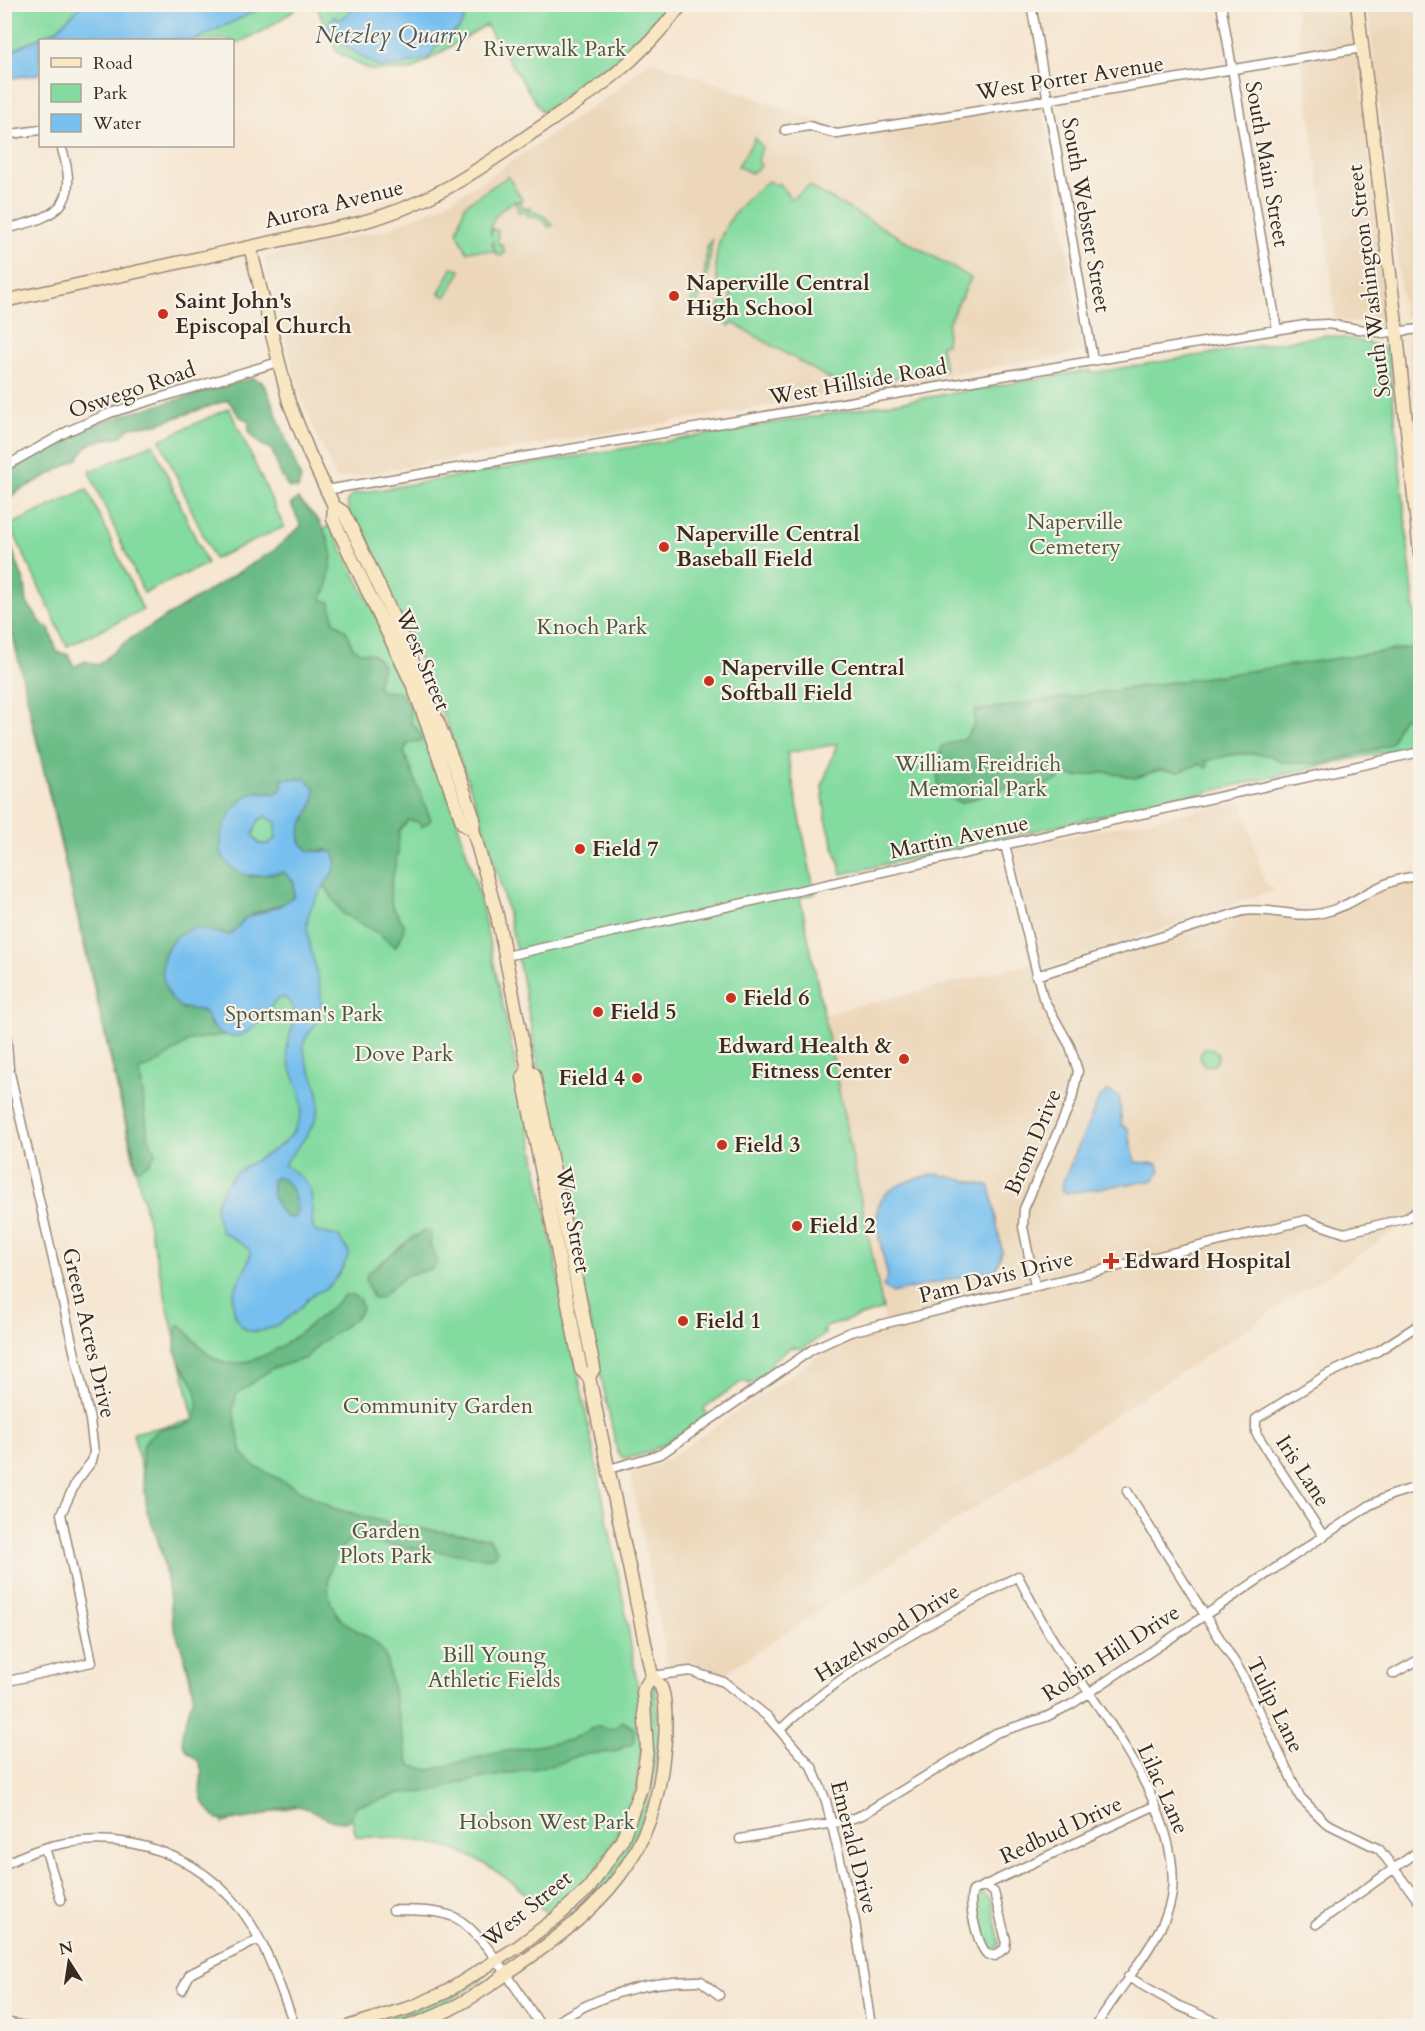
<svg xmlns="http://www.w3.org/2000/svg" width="1425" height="2031" font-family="Cardo,serif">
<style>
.built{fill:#ecd7ba}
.green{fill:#84dba0;stroke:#60825f;stroke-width:1.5}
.forest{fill:#6bbb86;stroke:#537252;stroke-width:1.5}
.water{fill:#76bfef;stroke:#587486;stroke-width:1.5;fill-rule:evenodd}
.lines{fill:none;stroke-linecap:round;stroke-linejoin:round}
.street-casing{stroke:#988878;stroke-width:11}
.secondary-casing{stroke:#988878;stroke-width:15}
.street{stroke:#fff;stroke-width:8}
.secondary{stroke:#f9e7c3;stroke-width:12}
.poi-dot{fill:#c8321e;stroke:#f7f3e8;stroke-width:2}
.labels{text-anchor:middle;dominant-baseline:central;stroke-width:4.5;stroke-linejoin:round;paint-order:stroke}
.park-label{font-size:22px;fill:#4d563e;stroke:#f7f3e8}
.street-label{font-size:22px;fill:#3b2a1e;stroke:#f7f3e8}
.poi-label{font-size:22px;font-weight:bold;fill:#3b2a1e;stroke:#f7f3e8;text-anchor:start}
.water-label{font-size:24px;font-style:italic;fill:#4d575d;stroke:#f7f3e8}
</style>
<rect width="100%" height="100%" fill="#f7f3e8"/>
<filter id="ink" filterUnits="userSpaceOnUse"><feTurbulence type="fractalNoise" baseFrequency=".0167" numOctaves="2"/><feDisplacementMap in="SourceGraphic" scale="12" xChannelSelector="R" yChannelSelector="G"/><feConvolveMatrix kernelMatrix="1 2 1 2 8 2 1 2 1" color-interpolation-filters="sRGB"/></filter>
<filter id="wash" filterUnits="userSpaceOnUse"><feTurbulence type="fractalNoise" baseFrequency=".008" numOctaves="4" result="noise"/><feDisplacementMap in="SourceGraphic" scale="24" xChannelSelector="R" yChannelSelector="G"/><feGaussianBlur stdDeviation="1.35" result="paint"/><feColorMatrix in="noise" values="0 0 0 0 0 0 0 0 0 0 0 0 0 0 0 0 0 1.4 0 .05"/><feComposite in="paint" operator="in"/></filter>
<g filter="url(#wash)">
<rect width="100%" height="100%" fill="#f6e6d2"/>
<path class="built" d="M1295,5H1351L1391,328L1335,320L1328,248Z
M1367,5H1420V316L1404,317Z
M651,60L851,133L1042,101L1084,352L336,479L298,391L264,257L388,229L441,206L486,179L614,92Z
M1420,336V415L1414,416L1408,338Z
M1242,802L1265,883L1274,890L1038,972L1012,847Z
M1420,876V1214L722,1675L705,1668L668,1666L630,1473L658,1464L674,1455L830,1348L863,1335L887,1330L823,1014L1033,963L1037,976L1241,912L1312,915L1335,909L1375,887Z"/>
<path class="green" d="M5,5H82L56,30L5,54Z
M267,5H301L265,30L233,45L232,40H193Z
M316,5H672L613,63L542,112L486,25L412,70H370L337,52Z
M755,138L762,147L758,161L761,166L751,173L738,166Z
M508,176L522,200L515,202H521L523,208L531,207V211L544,216L553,225L549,227L541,219L528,216L527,212L519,213L515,201C501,207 488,221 491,236L492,229L498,231V244H502L505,253L500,256L496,254L492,240L494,252L472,250L467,252L457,232L465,205Z
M768,181L776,185L779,183L791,199L809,186L971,278L948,323L946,344L941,345L945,370L839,387L837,383L733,323L730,326L727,324L728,321L714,314L723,299L728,302L732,295L718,284C708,238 734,208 768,181Z
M712,239L708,274L699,297L697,311L688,307L704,279L707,247Z
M453,267L461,271L446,297L439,293Z
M1325,335C1346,339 1370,341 1388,350L1420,662V744L842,874L826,819L822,786L837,744L787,753L815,894L800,897L883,1309L826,1327L823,1331L826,1333L802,1349L791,1347L772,1361L771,1366L774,1368L750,1384L743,1381L705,1407L704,1410L708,1414C687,1428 647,1462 621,1457L617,1451C594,1343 571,1236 550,1128C532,1037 519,944 492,855C457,736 407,625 350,516L347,501L353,494L1090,370L1091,373Z
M229,408L284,527L214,559L160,440Z
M153,444L207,564L144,593L89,472Z
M87,489L143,610L67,646L10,525Z
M330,525L375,614L417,710L445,782L479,894L532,1142L625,1609L640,1702L643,1736L636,1789L620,1831L589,1880L550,1916C487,1855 446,1836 356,1837L347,1795L223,1823L133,1433L194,1420L30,712Z
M1200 1057a9 9 0 1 1 18 0a9 9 0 1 1-18 0Z
M653,1685H655C668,1770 643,1857 578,1917C560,1933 537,1945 518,1959L592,1892L628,1839L646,1788L652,1746L650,1694Z
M981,1892L991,1899L1000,1943L994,1951L984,1946L974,1900Z
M482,1977L483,1980C442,2006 417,2026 366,2026L449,1996Z"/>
<path class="forest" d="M253,378L262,382L268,392L301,479L298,489L288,487L280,473L272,450L260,444L249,432V421L239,416L228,400L157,424L130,427L121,436L94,442L86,447L78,459L15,493L5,504V473L69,436L103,421Z
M298,499L319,521L328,539L332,556L327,589L322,597L323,600L330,602L334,621C338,625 342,627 346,631C351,636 348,644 355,649C366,658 371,646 383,666L377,685L381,691L399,692L410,705L411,723L416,727L423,740L408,744L404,752L431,820L422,827L418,822L409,820L399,831L398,852L390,891L392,906L404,924L403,934L395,947L378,933L343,914L324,885L334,871L328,850L309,851L300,842V825L313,805L306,779H281L283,786L277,794C271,793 263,791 257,792C234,796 222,832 220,852L250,877L284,872L294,882V896C282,908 269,906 255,913C244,919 240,929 230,935C214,934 201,925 184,933C153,947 158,992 183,1009L192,1008L205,1012L211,1026L224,1035L191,1040L154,1065L140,1070L148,1137L156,1152L150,1162L140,1169L137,1168L5,602L4,528L25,584L27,603L43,625L49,628L57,652L69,655L74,667L85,661L98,665L128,640L273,551L301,526L291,504Z
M1414,647C1414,659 1419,664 1420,675C1422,689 1417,700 1416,714L1401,719L1392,742L1387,746L1322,764L1282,762L1269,755L1252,754H1236L1205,761L1208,764L1207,768L1199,764L1179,772L1159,770L1135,778L1106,772L1077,777L1063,775C1052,789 1025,785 1010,787C992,789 977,799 960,803L939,791L937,769L942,746L966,738L975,723L974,711Z
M277,1177C293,1182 297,1200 297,1214L292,1218L285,1217C276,1206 270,1195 272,1180Z
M427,1230L431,1233L430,1244L437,1262L432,1269L407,1275L380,1298H373L366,1281L367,1274L412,1238Z
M345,1295H353L360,1300L362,1309L356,1318L320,1343L306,1358L271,1369L236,1395L233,1409L242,1453L254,1466L333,1508L399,1526L489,1538L497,1550L494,1556L487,1558L350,1540C326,1557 320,1597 341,1619C356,1634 377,1636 386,1658L408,1761L412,1766L430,1770L496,1753L570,1740L597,1726L614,1729L622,1721L634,1728V1743L613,1752L579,1755L558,1764L458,1783L433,1792L401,1793L374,1802L357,1805L349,1821C326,1826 317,1807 296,1806C283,1805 272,1812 260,1816C248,1819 229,1820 217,1820L203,1803L200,1792L202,1771L199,1762L187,1751L183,1743L182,1733L193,1697L191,1676L173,1624L164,1556L147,1511L144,1483L142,1449L147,1439L161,1428L183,1426L194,1420C210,1373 165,1375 177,1326L181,1325C191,1336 201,1351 214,1358C254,1381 317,1320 345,1295Z"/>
<path class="water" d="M82,5V4L268,5L195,40H40V74L5,79V54L56,30Z
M354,5H464L467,13L459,29L440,41L429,58L399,66L379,67L335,40L327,28L333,16L338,19L344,18Z
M281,779H306L315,789C317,809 297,820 300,842L309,851L333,852L337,863C331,881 306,905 307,925C308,955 326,985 320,1015C317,1026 306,1033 304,1043C302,1055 310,1069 314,1079C330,1119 304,1136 284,1165C322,1191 308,1190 313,1228L316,1232L338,1236L349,1252C347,1262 336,1281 328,1287C323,1291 316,1292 311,1296C307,1299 306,1303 302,1306C286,1322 246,1350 235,1314C226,1285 250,1273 250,1252L248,1248L221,1231L215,1208C219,1195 228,1178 240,1170C263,1154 295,1146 301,1113C305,1090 288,1073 287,1051C287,1031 306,1011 283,997C270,1002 269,1012 261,1021C239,1044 217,1041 205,1012C197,1007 186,1011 179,1006C154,986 157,940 190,930C203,925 217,935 230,935L246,918L278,907L294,896V882L284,872C273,872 258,878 247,875C206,864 219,819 245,798C254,790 266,793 277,794L283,786ZM266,816L276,823V838L268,844H259L253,835L258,821ZM277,1177C292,1181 297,1200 297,1214L293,1218L285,1217C276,1206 270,1195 272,1180Z
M1108,1091L1119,1096L1122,1125L1128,1129L1135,1162L1158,1164L1160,1171L1154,1180L1067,1193L1062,1191L1061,1186L1099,1099Z
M937,1174L990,1186L1002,1252L996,1269L892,1293L883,1286L888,1277C874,1213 859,1189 937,1174Z"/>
</g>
<g filter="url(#ink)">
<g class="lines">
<g class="street-casing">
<path id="street" d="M1031,4L1093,360
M1221,4L1277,330
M785,130L809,126L837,134L1362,48
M4,135L40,130
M4,229C58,217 81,206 61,146
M4,467L68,431L110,413L278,362
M326,490L1305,325L1328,324L1383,333L1420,329
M1005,845L1043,998L1070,1046L1078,1071L1072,1099L1024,1209L1023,1227L1035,1286
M506,956L1420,752
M1036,976L1243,911C1270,907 1296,919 1322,913C1359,905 1375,879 1420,876
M4,1004L9,1069L90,1420L94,1452L92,1461L76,1482L61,1514L92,1662L4,1682
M609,1469L661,1454L813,1349L850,1332L1306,1220L1344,1233L1407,1218L1420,1209
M1127,1491L1242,1674L1300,1797L1326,1823L1379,1849L1420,1903
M1324,1537L1256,1433V1419L1328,1374L1378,1351L1420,1324
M1393,1674L1420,1659
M652,1676L690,1671L724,1682L768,1717L812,1767L826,1801L855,1922L871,2026
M780,1730C849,1664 935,1621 1018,1576C1031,1601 1044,1627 1060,1651C1103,1714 1192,1826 1169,1907C1159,1942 1116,1992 1096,2026
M740,1839L845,1821L862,1815L996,1733L1046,1717L1072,1704L1370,1505L1391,1495L1420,1486
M45,1848L61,1900
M4,1865C84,1820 185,1837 242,1911C267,1944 280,1988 295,2026
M985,1886L994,1892L1006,1940L1005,1948L995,1956L987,1954C978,1945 967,1903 973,1891L1154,1806
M393,1910C413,1911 435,1909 454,1917C483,1930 522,1999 541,2026
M1316,1924L1420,1850
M1128,1977L1179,2006L1226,2026
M182,1990L190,1974L259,1939
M4,2022L25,2026
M551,2026C596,1995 646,1980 701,1981L719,1995"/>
</g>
<g class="secondary-casing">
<path id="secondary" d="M1357,4L1395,315L1420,554
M250,247L289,402L309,453L334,506L343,512L352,529C398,624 440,719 474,819L473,830L497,915L528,1070L534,1074L594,1368L589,1377
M4,301L359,223C428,205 471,175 529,135C592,93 635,66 682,4
M334,506L333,519L413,686L463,824L473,830
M350,2026L412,2007L446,1992L519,1946L556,1918L589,1888L622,1840L641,1788L647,1750L643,1690L652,1676
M409,2026C449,2014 483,1991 516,1967C602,1907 654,1860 664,1750C666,1736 667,1700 661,1687C659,1683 654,1679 652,1676L589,1377L581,1370L523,1077L528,1070"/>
</g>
<use href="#street" class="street"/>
<use href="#secondary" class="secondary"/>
</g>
</g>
<g class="poi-dot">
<circle cx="674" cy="296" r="6"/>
<circle cx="163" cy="314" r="6"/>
<circle cx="664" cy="547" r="6"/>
<circle cx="709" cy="681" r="6"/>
<circle cx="580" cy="849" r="6"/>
<circle cx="731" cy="998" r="6"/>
<circle cx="598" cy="1012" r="6"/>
<circle cx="904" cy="1059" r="6"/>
<circle cx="637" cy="1078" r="6"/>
<circle cx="722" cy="1145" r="6"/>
<circle cx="797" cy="1226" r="6"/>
<path d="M1108 1252h6v6h6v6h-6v6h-6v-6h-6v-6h6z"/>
<circle cx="683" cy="1321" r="6"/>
</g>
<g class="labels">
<g class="park-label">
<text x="555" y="49">Riverwalk Park</text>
<text x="1075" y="522">Naperville<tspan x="1075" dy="25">Cemetery</tspan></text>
<text x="592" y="627">Knoch Park</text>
<text x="978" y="764">William Freidrich<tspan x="978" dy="25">Memorial Park</tspan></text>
<text x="304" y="1014">Sportsman's Park</text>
<text x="404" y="1054">Dove Park</text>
<text x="438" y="1406">Community Garden</text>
<text x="386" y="1531">Garden<tspan x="386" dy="25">Plots Park</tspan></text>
<text x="494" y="1655">Bill Young<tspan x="494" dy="25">Athletic Fields</tspan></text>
<text x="547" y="1822">Hobson West Park</text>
</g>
<g class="street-label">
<text transform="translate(1070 78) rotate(-9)">West Porter Avenue</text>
<text transform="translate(1267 164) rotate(80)">South Main Street</text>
<text transform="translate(334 204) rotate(-14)">Aurora Avenue</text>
<text transform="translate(1086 215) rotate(80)">South Webster Street</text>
<text transform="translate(1369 281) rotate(-97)">South Washington Street</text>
<text transform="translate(858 382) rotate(-10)">West Hillside Road</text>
<text transform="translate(132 390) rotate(-19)">Oswego Road</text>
<text transform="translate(423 660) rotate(67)">West Street</text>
<text transform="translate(959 837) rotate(-12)">Martin Avenue</text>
<text transform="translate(1033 1142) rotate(-67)">Brom Drive</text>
<text transform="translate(573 1220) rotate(79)">West Street</text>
<text transform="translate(996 1277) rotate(-14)">Pam Davis Drive</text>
<text transform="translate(89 1333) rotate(77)">Green Acres Drive</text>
<text transform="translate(1303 1471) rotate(57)">Iris Lane</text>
<text transform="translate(887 1633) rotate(-32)">Hazelwood Drive</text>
<text transform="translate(1111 1653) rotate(-33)">Robin Hill Drive</text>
<text transform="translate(1275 1705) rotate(64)">Tulip Lane</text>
<text transform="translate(1163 1789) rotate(66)">Lilac Lane</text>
<text transform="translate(1061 1830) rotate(-25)">Redbud Drive</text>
<text transform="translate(854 1847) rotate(76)">Emerald Drive</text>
<text transform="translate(527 1909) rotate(-39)">West Street</text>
</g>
<g class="poi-label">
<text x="686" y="283">Naperville Central<tspan x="686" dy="25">High School</tspan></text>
<text x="175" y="301">Saint John's<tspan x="175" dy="25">Episcopal Church</tspan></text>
<text x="676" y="534">Naperville Central<tspan x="676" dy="25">Baseball Field</tspan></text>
<text x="721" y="668">Naperville Central<tspan x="721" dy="25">Softball Field</tspan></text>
<text x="592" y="849">Field 7</text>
<text x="743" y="998">Field 6</text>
<text x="610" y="1012">Field 5</text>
<text x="892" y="1046" text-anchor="end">Edward Health &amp;<tspan x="892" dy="25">Fitness Center</tspan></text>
<text x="625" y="1078" text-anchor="end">Field 4</text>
<text x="734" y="1145">Field 3</text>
<text x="809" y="1226">Field 2</text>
<text x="1124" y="1261">Edward Hospital</text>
<text x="695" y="1321">Field 1</text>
</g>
<g class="water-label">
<text x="391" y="35">Netzley Quarry</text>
</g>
</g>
<rect width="1425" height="2031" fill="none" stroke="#f7f3e8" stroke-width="24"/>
<rect x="39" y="39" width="195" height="108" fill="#f7f3e8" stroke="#aca397" stroke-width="1.5"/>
<rect x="51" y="58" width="30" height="9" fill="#f9e7c3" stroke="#aca397" stroke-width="1.5"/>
<text x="93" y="69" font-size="18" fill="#3b2a1e">Road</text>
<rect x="51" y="84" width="30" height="18" fill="#84dba0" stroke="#aca397" stroke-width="1.5"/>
<text x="93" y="99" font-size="18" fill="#3b2a1e">Park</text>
<rect x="51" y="114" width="30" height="18" fill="#76bfef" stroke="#aca397" stroke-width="1.5"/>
<text x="93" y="129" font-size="18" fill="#3b2a1e">Water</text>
<g transform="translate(69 1962) rotate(348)" stroke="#f7f3e8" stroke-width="4.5" paint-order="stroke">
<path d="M0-4.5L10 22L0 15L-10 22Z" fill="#3b2a1e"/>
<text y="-9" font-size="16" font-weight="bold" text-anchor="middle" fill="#3b2a1e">N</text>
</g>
</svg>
